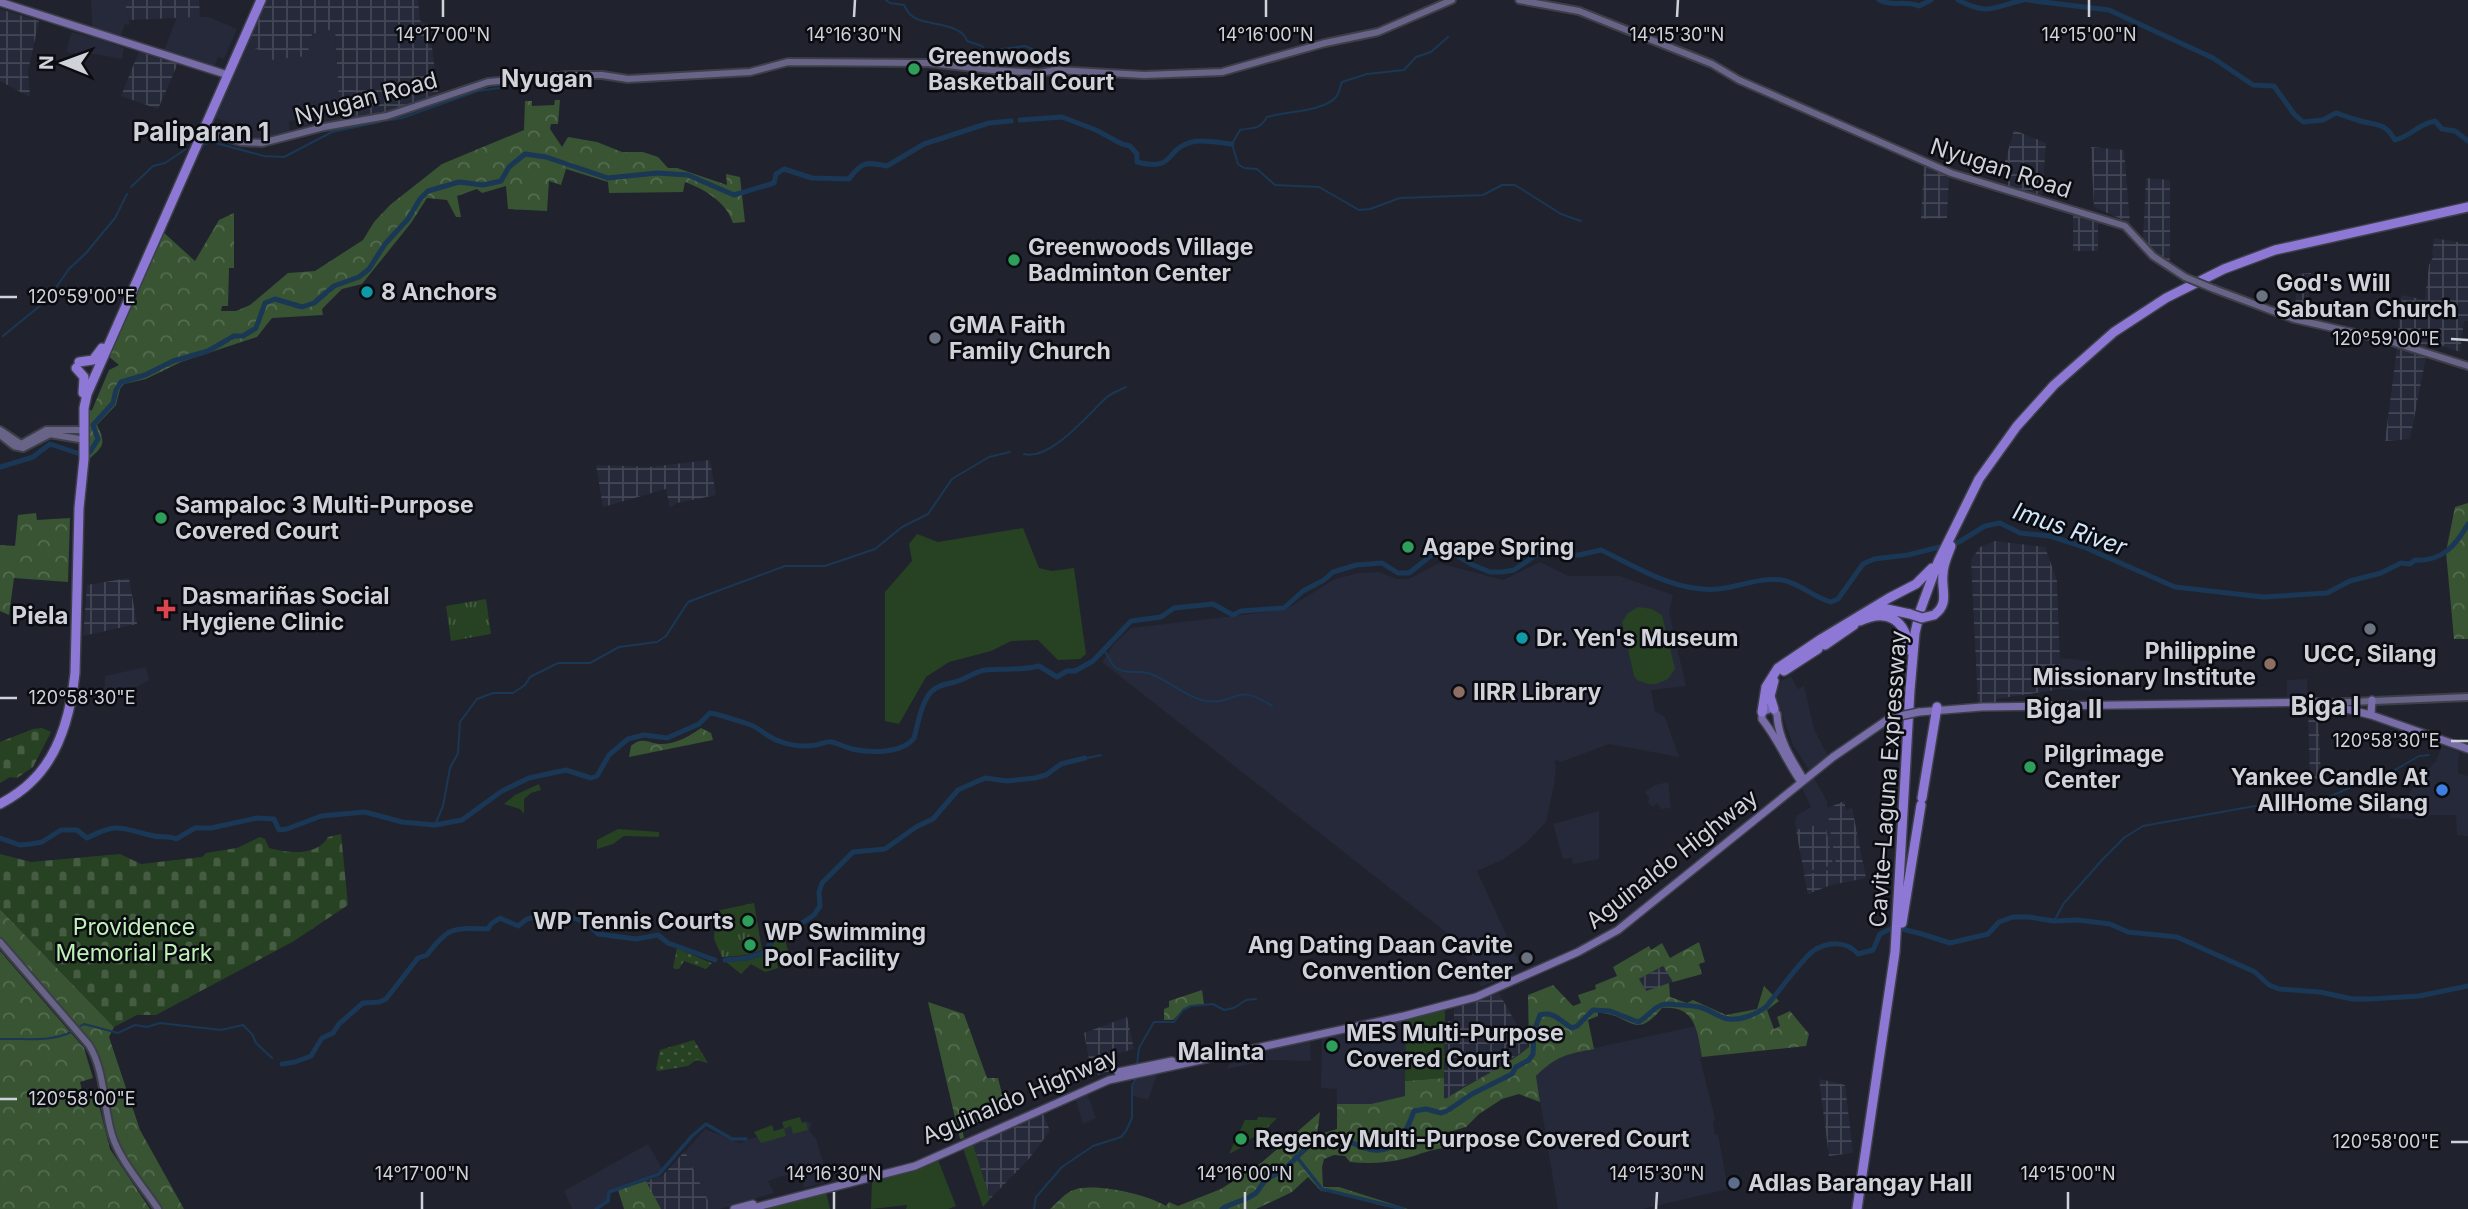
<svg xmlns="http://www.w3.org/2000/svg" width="2468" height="1209" font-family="Inter,sans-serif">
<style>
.built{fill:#252939}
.industrial{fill:url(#industrial-grid)}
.grass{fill:#274222}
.forest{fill:url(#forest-crowns)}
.cemetery{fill:url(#cemetery-stones)}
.park{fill:url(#park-tufts)}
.garden{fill:url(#garden-dots)}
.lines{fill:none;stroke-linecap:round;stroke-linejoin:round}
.stream{stroke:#1a3755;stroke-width:2}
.canal{stroke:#1a3755;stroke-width:3.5}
.river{stroke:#1a3755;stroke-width:5}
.secondary-casing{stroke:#3d3f48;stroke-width:10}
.primary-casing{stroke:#3d3f48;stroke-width:10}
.highway-casing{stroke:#3d3f48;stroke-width:12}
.secondary{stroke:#686488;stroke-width:6}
.primary{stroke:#786ca9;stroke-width:7}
.highway{stroke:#8d78d5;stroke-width:9}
.secondary-bridge-casing{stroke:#3d3f48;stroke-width:10;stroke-linecap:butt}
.primary-bridge-casing{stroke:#3d3f48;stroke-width:10;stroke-linecap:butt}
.highway-bridge-casing{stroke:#3d3f48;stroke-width:12;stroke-linecap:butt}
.secondary-bridge{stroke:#686488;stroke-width:6}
.primary-bridge{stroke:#786ca9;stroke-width:7}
.highway-bridge{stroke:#8d78d5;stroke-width:9}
.ticks{fill:none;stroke:#d0d2d9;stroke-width:2.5}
.leisure-dot{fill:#2e9e5b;stroke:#0b0c11;stroke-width:2.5}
.culture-dot{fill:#0f9aa8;stroke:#0b0c11;stroke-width:2.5}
.worship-dot{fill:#6b7280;stroke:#0b0c11;stroke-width:2.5}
.health-dot{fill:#e0444e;stroke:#0b0c11;stroke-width:2.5}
.education-dot{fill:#8d6e63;stroke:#0b0c11;stroke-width:2.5}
.shop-dot{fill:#3f7fe0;stroke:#0b0c11;stroke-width:2.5}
.service-dot{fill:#5c6f8a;stroke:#0b0c11;stroke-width:2.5}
.labels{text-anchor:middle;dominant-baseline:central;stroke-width:5;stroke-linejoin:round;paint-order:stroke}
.poi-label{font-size:23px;font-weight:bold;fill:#d0d2d9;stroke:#0b0c11;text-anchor:start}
.street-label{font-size:23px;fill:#d0d2d9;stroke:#0b0c11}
.park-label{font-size:23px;fill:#c0f2b7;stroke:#0b0c11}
.neighbourhood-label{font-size:24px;font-weight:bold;fill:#d0d2d9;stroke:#0b0c11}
.water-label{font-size:24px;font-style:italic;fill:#d2e6fd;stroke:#0b0c11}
.quarter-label{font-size:26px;font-weight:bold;fill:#d0d2d9;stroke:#0b0c11}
.ticks-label{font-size:18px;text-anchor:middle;fill:#d0d2d9;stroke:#0b0c11;stroke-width:5;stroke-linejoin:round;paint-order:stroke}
</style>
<defs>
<pattern id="industrial-grid" width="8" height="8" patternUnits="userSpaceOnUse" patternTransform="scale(1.75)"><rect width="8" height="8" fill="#252939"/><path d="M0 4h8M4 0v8" fill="none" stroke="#444755"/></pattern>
<pattern id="forest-crowns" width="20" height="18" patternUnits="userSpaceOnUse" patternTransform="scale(1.75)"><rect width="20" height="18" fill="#385433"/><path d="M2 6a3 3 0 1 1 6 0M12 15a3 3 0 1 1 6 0" fill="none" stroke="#546c50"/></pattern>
<pattern id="cemetery-stones" width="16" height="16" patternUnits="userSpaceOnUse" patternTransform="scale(1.75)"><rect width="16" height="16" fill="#274222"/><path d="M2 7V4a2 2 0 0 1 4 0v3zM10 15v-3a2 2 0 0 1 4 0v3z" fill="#455c42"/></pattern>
<pattern id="park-tufts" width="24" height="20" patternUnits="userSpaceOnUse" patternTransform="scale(1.75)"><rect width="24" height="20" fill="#274222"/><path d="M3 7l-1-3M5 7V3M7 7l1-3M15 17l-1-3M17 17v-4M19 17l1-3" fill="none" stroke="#455c42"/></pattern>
<pattern id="garden-dots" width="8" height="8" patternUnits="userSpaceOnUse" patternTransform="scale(1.75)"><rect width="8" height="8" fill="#274222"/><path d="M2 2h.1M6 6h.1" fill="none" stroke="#455c42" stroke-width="1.8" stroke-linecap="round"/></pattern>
</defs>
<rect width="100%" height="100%" fill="#20232d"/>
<path class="built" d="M91,0H124L130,25L125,24L121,35L110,43L124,48L122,59L95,54L69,53L66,51L72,32L93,38Z
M177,17H209L237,29L224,59L218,57L215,66L164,50Z
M335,29L340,121L302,130L300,120L289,121L290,134L260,140H244L225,135L228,122L215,118L246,45L272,55L271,59L312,34Z
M1540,562L1568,576H1620L1673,595L1669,612L1686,686L1651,690L1655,711L1665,717L1679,757L1609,744L1561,762L1556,760L1554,762L1556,765L1554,785L1546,822L1525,844L1502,860L1477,871L1519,962L1512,965L1515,972L1481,987L1464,954L1452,937L1102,662L1114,644L1131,628L1285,610L1335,579L1359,573L1379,572L1397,579H1409L1439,563L1503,580Z
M2060,658L2091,661L2092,691L2061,689Z
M146,667L149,680L114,699L107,701L104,695L105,676Z
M1791,676L1798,689L1804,686L1814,729L1828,756L1809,770L1793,745L1775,694L1782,680Z
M2307,679L2308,698H2287V680Z
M2442,746L2459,752L2458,773L2468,776V836L2457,835L2456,815H2430L2422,820L2390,818V800H2407L2410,791L2437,759Z
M1814,778L1827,801L1828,808L1844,801L1846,810L1852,808L1866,878L1831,885L1808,894L1795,823L1796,816L1811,807L1802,788Z
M1668,782L1671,808L1661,809L1657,803L1653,807L1648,803L1649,798L1645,792L1655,785Z
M1599,811V859L1573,864L1572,858L1563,859L1553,824Z
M1406,1019V1096L1371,1104H1337V1089L1321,1088L1322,1036L1335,1033L1338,1037V1033Z
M1696,1026L1702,1057L1700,1059L1715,1119L1713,1123L1715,1135L1718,1134L1728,1189L1643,1209H1558L1536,1076L1550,1061L1566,1054Z
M1310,1038L1311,1061L1270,1060L1227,1069L1233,1056Z
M1158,1072L1148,1100L1133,1096V1086L1140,1076Z
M1087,1093L1096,1118L1083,1124L1075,1098Z
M806,1121L812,1123L809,1130L816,1139L826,1172L825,1182L804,1188L799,1171L768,1181L774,1193L720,1209H712L685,1152L705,1129L739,1143Z
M648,1144L663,1170L607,1191V1200L594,1209H572L564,1191Z"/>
<path class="industrial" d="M124,0H199L200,17L129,20Z
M266,0H418L420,21L429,25L438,93L434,94L435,97L399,110L340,121L335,29L312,34L307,56L271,60L272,55L246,45Z
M0,9L39,21L28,71L30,97L0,81Z
M140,49L161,56V59L167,61L169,58L179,61L158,109L121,96Z
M2014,130L2046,143L2042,196L2007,186L2012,168L2004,165Z
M2091,147L2124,150L2130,223L2094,207Z
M1924,166L1949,175L1947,218L1921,219Z
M2146,178L2170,180V265L2143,240Z
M2073,213L2098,220V251H2073Z
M2434,238L2468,244V321H2464L2460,352L2428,341L2426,348L2416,345L2417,337L2398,332L2402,295L2425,300L2429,265L2434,255H2432Z
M2311,273L2307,320L2294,317L2298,274Z
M2397,348L2426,357L2410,439L2385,441Z
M710,460L716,495L677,503L670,508L666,489L603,507L596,465L649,467Z
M1995,541L2045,547L2057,581L2061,689L1996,699V704H1978L1971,560L1980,547Z
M129,578L137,624L83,636L87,585Z
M2308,709H2318L2321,779L2310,780Z
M1844,801L1846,810L1852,808L1866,878L1831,885L1808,894L1804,875L1833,869L1836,864L1829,823L1828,808Z
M1825,823L1833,865L1804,872L1796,830Z
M1664,966L1673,982L1646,991L1639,979Z
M1499,993L1529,1047L1490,1074L1464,1086L1443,1101L1445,1022L1454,1020V1008Z
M1127,1017L1134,1049L1115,1054L1119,1069L1098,1075L1089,1059L1084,1033Z
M1819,1079L1845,1085L1853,1153L1829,1156Z
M1042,1111L1050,1131L1028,1160L990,1199L973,1144Z
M685,1151L712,1209H661L646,1181L662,1176Z"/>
<path class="grass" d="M1023,528L1039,568L1052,571L1074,568L1086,654L1080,659L1058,660L1038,640L1011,641L991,651L949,662L926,677L899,724L885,721V592L912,561L909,544L917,534L938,542Z
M1638,607L1652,609L1662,615L1675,669L1668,679L1656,684H1648L1637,680L1634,676L1622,622L1628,613Z
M539,784L541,790L531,793L524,799V814L520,809L504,804L515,795Z
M618,829L659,832V837L624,836L613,844L597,849V840Z
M785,939L790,959L777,963L778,968L765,972L751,964L741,974L726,962L749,960L768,954L774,941Z
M1445,1010L1444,1078L1405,1081L1406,1019Z
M800,1117L802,1123L806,1122L808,1130L793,1134L791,1126L784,1129L786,1136L761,1143L754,1132L772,1125L774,1131L784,1128L782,1122Z
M973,1144L990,1199L983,1207L963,1148Z
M938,1160L956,1206L948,1209H906L907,1205L871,1209L872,1181L905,1172Z
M826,1192L830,1209H761Z"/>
<path class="forest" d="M555,100H560L558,124H551L550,129L562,147L568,137L597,142L622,152H643L658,157L668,168H677L727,185L726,174L740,177L745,222L733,223C726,202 706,190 685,182L683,192L609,193L608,182L566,169L561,185L549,181L547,211L508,209L506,186L482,193L477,189L457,196L461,217H456L447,200L427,198L411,223L362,284L342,289L322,309L323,315L272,318L257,337L181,362L146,379L124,384L120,389L116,405L97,425C107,446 103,446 86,462L87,411L92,410L109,370L119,365L107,355L162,231L195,261L219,220L234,213V268H229L228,306H222L221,311H236L250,305L288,273L315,271L363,240L374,222L390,205L442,164L524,130L525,101H532V106L554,105Z
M2468,503V639H2454L2446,552L2455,507Z
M36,513L37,520L70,518L68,582L14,578L9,615L0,611V545L15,546L18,515Z
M701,728L711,733L713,740L629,757L631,746C644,735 650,745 663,744C676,744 691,735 701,728Z
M0,909L114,1027L109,1037L140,1130L184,1209H160L120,1148L115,1137L95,1050L72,1020L0,938Z
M1699,942L1705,962L1699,964L1702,974L1673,982L1663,966L1639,979L1646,991L1669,983L1670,997L1687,1003L1693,1000L1726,1015L1757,1009L1764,986L1779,1001L1767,1010L1774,1029L1780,1026L1777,1017L1790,1011L1809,1034L1806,1046L1702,1057C1697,1031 1696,1005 1662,1008C1633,1043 1631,1013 1598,1013V1016L1588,1020L1594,1049C1567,1054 1556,1056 1536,1076L1540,1102L1519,1094L1502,1099L1479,1114L1466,1127L1446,1133V1148C1431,1149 1421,1154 1407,1158C1389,1163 1369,1164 1350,1162L1345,1156L1334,1155L1324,1159L1322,1167L1323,1187H1339L1408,1209C1378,1209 1351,1193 1321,1191L1308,1177L1292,1192L1256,1209H1050C1056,1204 1063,1195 1071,1191C1091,1181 1147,1194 1166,1206L1169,1202L1178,1206L1221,1189L1261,1163L1320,1112L1317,1135L1337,1129V1104H1371L1405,1096V1081L1444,1078V1100C1471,1081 1503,1069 1529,1047L1528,995L1553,985L1573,1006L1581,1003L1578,995L1596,989L1595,985L1617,976L1613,967L1649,946L1651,950L1662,943L1670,958Z
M0,951L84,1048L93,1078L80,1082L83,1095L96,1093L110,1149L150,1209H0Z
M1202,990L1204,1004C1184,1005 1186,1008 1173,1020H1164V1009L1169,1007V1001Z
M928,1002L964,1014L987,1078H998L1006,1109L962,1129L964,1138L960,1139Z
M646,1181L661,1209H624L618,1190Z"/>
<path class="cemetery" d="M42,728L51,732L33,767L17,778L10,777L0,783V742L33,729Z
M341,834L348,905L294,941L156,1015H137L114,1027L0,909V854L31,862L120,854L141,864L202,857L206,853L237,848L260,837L265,839L269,848C287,853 317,857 328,837Z"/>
<path class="park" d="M486,599L491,634L451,641L446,606Z
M754,903L762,950L746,955L722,957L714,939L716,911Z
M1258,1117L1277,1118L1263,1132L1261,1131L1243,1145L1244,1146L1229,1154L1245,1120H1257Z"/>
<path class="garden" d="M677,948L711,963H712L706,969L684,961L679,969L673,968Z
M694,1040L708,1063L696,1060L688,1066L658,1071L656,1069L660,1050Z"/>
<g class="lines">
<path class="stream" d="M886,0L890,3L904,5C905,7 909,14 911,15C923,27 961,21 967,41L982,46L986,51L1025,46L1039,52L1047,51L1050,54
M1448,37L1431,52L1416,57L1404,70L1367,74L1342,82C1340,86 1339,94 1336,97C1323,112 1286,111 1267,117C1259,131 1252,127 1240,130L1232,144L1238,164L1244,168L1257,169L1275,185L1319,187L1359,210L1370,209L1400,198L1483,195L1502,185H1515L1561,214L1581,221
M391,120L402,118L478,91L513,86
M202,145L212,142L264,156L284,157L332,132L380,122
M131,187L153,166L165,163L186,149
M3,336L47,300L69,269L86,253L115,218L127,194
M1024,454C1051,461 1088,414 1107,397C1112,393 1120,390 1126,387
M1104,650C1108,656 1111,664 1116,668C1127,675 1137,670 1148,673C1167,679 1187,698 1206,701C1239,705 1234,681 1272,706
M1087,758L1101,755
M435,825L443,806L450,768L458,753L460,722L477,699L493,693H513L525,685L530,677L558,663H590L619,647L657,642L666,636L688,602L712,593L785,566H825L875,549L902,527L928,514L952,479L989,457L1010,452
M2054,921L2064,903L2102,860L2125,837L2143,826L2255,806H2284L2296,810L2305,808L2360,783L2376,781L2419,756L2429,755
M77,1028L84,1024L118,1033L135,1025L147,1027L160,1023L221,1030L243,1025L252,1034L256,1043L272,1058
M0,1039C25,1038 51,1043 73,1031
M1137,1064L1139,1048L1154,1022H1174L1183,1010L1191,1006L1213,1004L1224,1010L1234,1008L1246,1000L1256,999
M1034,1209L1036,1197L1062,1167L1093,1146L1121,1137L1126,1131L1132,1118V1086L1137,1077"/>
<path class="canal" d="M1296,1156L1322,1189L1403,1209
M596,1209L608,1201L609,1192L659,1174L692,1136L706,1124L732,1139H746"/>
<path class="river" d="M1879,0C1892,7 1905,0 1919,6L1931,0
M1958,0C1989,16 1993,7 2023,0
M2027,0L2109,10L2213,58L2253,85L2274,86L2294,114L2303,122L2323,120L2336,113C2343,115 2350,118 2357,120C2376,126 2384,121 2395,140C2413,135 2416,125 2435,121L2442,129L2455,131L2468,141
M1020,120L1062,117L1096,130L1122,144L1130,146L1137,154V162C1176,172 1164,149 1192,142C1204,139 1220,143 1232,144
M0,467L33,457L50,444L77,453L90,452L98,439L93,425L113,403L116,390L121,382L145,375L173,361L208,351L234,336H243L256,328L265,303L275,299L302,307L314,303L334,286L359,277L369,269L385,244L408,219L420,199L428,191L459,182L483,185L501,181L509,167L525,154L546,157L608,178L657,173L688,175L734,195L774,183L776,174L784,169L812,178L849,179C862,161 866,162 887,166L924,144L989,123L1011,121
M0,838L20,845L31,844L42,842L61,830H77L87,838C121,821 120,829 154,836C162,838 168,835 176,839L195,828H211L257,818L274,819L279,830L287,829L321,816L365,812L402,822L435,825L451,822L462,820L502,791L529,778L566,770L591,778L597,776L609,755L628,739L644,735L667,738L699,724L710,713C714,713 745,723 751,725C761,729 768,738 779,741C791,746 803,747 816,745C822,744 826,741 832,742C839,744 845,747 852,749C870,753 902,754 914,738C918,724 921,703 931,692C937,685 947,684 955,682C966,679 974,672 985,670C1004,668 1021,671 1039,666L1057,677L1067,671H1075L1093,661L1131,621L1161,617L1174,608L1213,604L1233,615L1241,611L1284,608L1303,591L1324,580L1333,572L1356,565L1382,563L1398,573H1409L1432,555L1440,551H1449L1473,565L1490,572H1502L1514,570L1536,555H1579L1601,550C1637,567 1676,593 1718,589C1739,587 1759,577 1782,580C1800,583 1814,598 1831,602L1838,599L1863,564L1874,559L1908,555L1959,542L1985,526L2000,523L2020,533L2050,536L2084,547L2175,587L2263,597L2327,593L2350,581L2381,573L2401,563L2410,564L2415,560C2442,562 2456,545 2468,524
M725,960L747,958L763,953L777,934L792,930L814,915L820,906L819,892L822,883L853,852L885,849L916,827L933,819L958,790L985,778L1007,781L1035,778L1046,775L1061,764L1085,758
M282,1064L295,1062L311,1056L322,1038L333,1033L339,1024L363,1003L379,1002L386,999L418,958L427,955C449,926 453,928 488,929L491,924L500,918L518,926L527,919L557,912L587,923L598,934L636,939L658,935L668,943L715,960
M1222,1209C1233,1202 1246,1201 1256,1193C1260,1189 1262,1183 1266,1180C1270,1176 1276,1175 1280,1172C1295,1162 1305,1144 1323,1138C1334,1134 1348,1141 1359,1146C1392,1160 1405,1137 1414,1111L1426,1109L1441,1113L1447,1111L1472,1094L1512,1074L1516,1067L1529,1060L1533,1054L1534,1031L1540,1015C1554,1011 1560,1021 1572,1028L1577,1026L1593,1010L1610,1011L1638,1022C1649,1017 1654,1005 1666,1004C1670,1004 1695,1006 1699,1007C1708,1009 1715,1015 1724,1018C1738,1022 1755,1015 1766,1007C1777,994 1801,960 1813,951C1828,941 1847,941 1858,954L1873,950L1880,934L1890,929L1898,928L1922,934L1950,943L1988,934L1999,922L2013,917H2029L2054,921L2078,920L2110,924L2128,932L2177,937L2255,972L2269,985L2279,989L2320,992L2352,999H2370L2419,996L2468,986"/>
<g class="secondary-casing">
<path id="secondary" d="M1519,0L1579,11L1712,64L1739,80L1807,110L1951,173L2125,226L2153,256L2185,277
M201,131L241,142L262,143L324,127L387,116L488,82L569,75H602L628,79L750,72L788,62L928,63L992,70L1039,73L1056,70L1144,75L1222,72L1325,43L1378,32L1452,0
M2214,289L2294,319L2386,340L2468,366
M0,430L21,444L46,430H79
M0,435L14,446L23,448L50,434L79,439
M2326,703L2468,697
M0,942L89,1045C105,1071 103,1106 112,1135C120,1161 143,1186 158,1209"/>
</g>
<g class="primary-casing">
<path id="primary" d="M0,2L228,75
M1919,712L1982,707L2318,702L2371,715L2468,749
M2371,715L2372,700
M1801,782C1786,760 1778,739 1762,719V712L1772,708L1777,714C1778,739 1791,759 1804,780
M1183,1058L1213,1052
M1118,1072L1172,1061
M734,1209L753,1204
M749,1209L915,1166L1109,1080L1404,1016L1476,997L1578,952L1618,930L1833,757L1890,718"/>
</g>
<g class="highway-casing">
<path id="highway" d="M79,362L93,360L102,348
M76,368L84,377L83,393
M1871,614L1887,609L1910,614
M1934,615C1950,603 1941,591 1943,574C1943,564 1948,555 1951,546
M1860,621C1888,608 1906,620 1909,650
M1825,645L1854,625
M1784,671L1818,649
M1774,709L1770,696L1774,681
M1762,712L1766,687L1778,668L1821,639L1889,598L1916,584L1932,568
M1922,798L1937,707
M0,804C11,798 22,791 31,782C60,755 71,711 75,673L79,508L84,459V408L87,394L261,0
M1902,923L1921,805
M1857,1209L1895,952L1910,690L1915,633L1920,611L1938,562L1979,479L2017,426L2054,385L2114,332L2166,298L2224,269L2275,250L2468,207"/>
</g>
<use href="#secondary" class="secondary"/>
<use href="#primary" class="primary"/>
<use href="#highway" class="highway"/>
<g class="secondary-bridge-casing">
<path id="secondary-bridge" d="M2185,277L2214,289"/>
</g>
<g class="primary-bridge-casing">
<path id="primary-bridge" d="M1890,718L1919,712"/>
</g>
<g class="highway-bridge-casing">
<path id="highway-bridge" d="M1910,614L1922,618L1934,615"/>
</g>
<use href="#secondary-bridge" class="secondary-bridge"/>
<use href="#primary-bridge" class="primary-bridge"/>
<use href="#highway-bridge" class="highway-bridge"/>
</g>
<path class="ticks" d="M443,17V0M854,17L855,0M1266,17V0M1677,17L1678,0M2089,17V0M0,297H17M2451,339L2468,340M0,698H17M2451,741H2468M0,1099H17M2451,1142H2468M422,1209V1192M834,1209V1192M1245,1209V1192M1656,1209L1657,1192M2068,1209V1192"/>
<g class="leisure-dot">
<circle cx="914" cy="69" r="7"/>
<circle cx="1014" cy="260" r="7"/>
<circle cx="161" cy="518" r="7"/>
<circle cx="1408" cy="547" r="7"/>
<circle cx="2030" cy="767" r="7"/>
<circle cx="748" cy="921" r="7"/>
<circle cx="750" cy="945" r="7"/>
<circle cx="1332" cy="1046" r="7"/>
<circle cx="1241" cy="1139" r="7"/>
</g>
<g class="culture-dot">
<circle cx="367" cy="292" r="7"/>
<circle cx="1522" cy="638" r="7"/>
</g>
<g class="worship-dot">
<circle cx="2262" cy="296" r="7"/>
<circle cx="935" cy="338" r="7"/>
<circle cx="2370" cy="629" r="7"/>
<circle cx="1527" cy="958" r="7"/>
</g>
<path class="health-dot" d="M162.5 598.5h7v7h7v7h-7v7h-7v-7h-7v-7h7z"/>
<g class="education-dot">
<circle cx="2270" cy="664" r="7"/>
<circle cx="1459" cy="692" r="7"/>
</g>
<circle class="shop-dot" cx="2442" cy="790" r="7"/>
<circle class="service-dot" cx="1734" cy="1183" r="7"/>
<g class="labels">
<g class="poi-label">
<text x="928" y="56">Greenwoods<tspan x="928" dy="26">Basketball Court</tspan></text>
<text x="1028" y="247">Greenwoods Village<tspan x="1028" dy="26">Badminton Center</tspan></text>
<text x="2276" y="283">God's Will<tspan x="2276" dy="26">Sabutan Church</tspan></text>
<text x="381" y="292">8 Anchors</text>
<text x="949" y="325">GMA Faith<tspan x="949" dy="26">Family Church</tspan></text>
<text x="175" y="505">Sampaloc 3 Multi-Purpose<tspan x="175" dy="26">Covered Court</tspan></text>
<text x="1422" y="547">Agape Spring</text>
<text x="182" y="596">Dasmariñas Social<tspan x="182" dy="26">Hygiene Clinic</tspan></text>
<text x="1536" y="638">Dr. Yen's Museum</text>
<text x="2256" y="651" text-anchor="end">Philippine<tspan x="2256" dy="26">Missionary Institute</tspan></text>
<text x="2370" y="654" text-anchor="middle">UCC, Silang</text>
<text x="1473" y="692">IIRR Library</text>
<text x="2044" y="754">Pilgrimage<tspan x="2044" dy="26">Center</tspan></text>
<text x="2428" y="777" text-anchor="end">Yankee Candle At<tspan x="2428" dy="26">AllHome Silang</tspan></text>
<text x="734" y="921" text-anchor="end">WP Tennis Courts</text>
<text x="764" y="932">WP Swimming<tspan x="764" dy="26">Pool Facility</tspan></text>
<text x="1513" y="945" text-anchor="end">Ang Dating Daan Cavite<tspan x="1513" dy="26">Convention Center</tspan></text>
<text x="1346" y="1033">MES Multi-Purpose<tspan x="1346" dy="26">Covered Court</tspan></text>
<text x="1255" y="1139">Regency Multi-Purpose Covered Court</text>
<text x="1748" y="1183">Adlas Barangay Hall</text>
</g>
<g class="street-label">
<text transform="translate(366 98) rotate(-15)">Nyugan Road</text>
<text transform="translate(2001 168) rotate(18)">Nyugan Road</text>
<text transform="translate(1888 779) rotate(-86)">Cavite–Laguna Expressway</text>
<text transform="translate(1672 859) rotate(-38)">Aguinaldo Highway</text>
<text transform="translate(1020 1096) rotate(-23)">Aguinaldo Highway</text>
</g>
<g class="park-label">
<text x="134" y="927">Providence<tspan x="134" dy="26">Memorial Park</tspan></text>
</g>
<g class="neighbourhood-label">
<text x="547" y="78">Nyugan</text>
<text x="40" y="615">Piela</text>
<text x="1221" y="1051">Malinta</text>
</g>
<g class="water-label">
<text transform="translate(2070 529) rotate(19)">Imus River</text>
</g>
<g class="quarter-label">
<text x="201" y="131">Paliparan 1</text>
<text x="2325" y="705">Biga I</text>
<text x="2064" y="708">Biga II</text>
</g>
</g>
<g class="ticks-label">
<text x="443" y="41">14°17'00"N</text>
<text x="854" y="41">14°16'30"N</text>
<text x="1266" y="41">14°16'00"N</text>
<text x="1677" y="41">14°15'30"N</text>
<text x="2089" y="41">14°15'00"N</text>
<text x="82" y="303">120°59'00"E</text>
<text x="2386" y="345">120°59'00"E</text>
<text x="82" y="704">120°58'30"E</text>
<text x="2386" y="747">120°58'30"E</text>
<text x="82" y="1105">120°58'00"E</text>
<text x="2386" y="1148">120°58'00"E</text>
<text x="422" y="1180">14°17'00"N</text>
<text x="834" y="1180">14°16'30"N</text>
<text x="1245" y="1180">14°16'00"N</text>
<text x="1657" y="1180">14°15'30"N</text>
<text x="2068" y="1180">14°15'00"N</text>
</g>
<g transform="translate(63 63) rotate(271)" stroke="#0b0c11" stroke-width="5" paint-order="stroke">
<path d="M0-5L12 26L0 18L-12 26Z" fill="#d0d2d9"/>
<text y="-10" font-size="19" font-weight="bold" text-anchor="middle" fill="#d0d2d9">N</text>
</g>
</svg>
